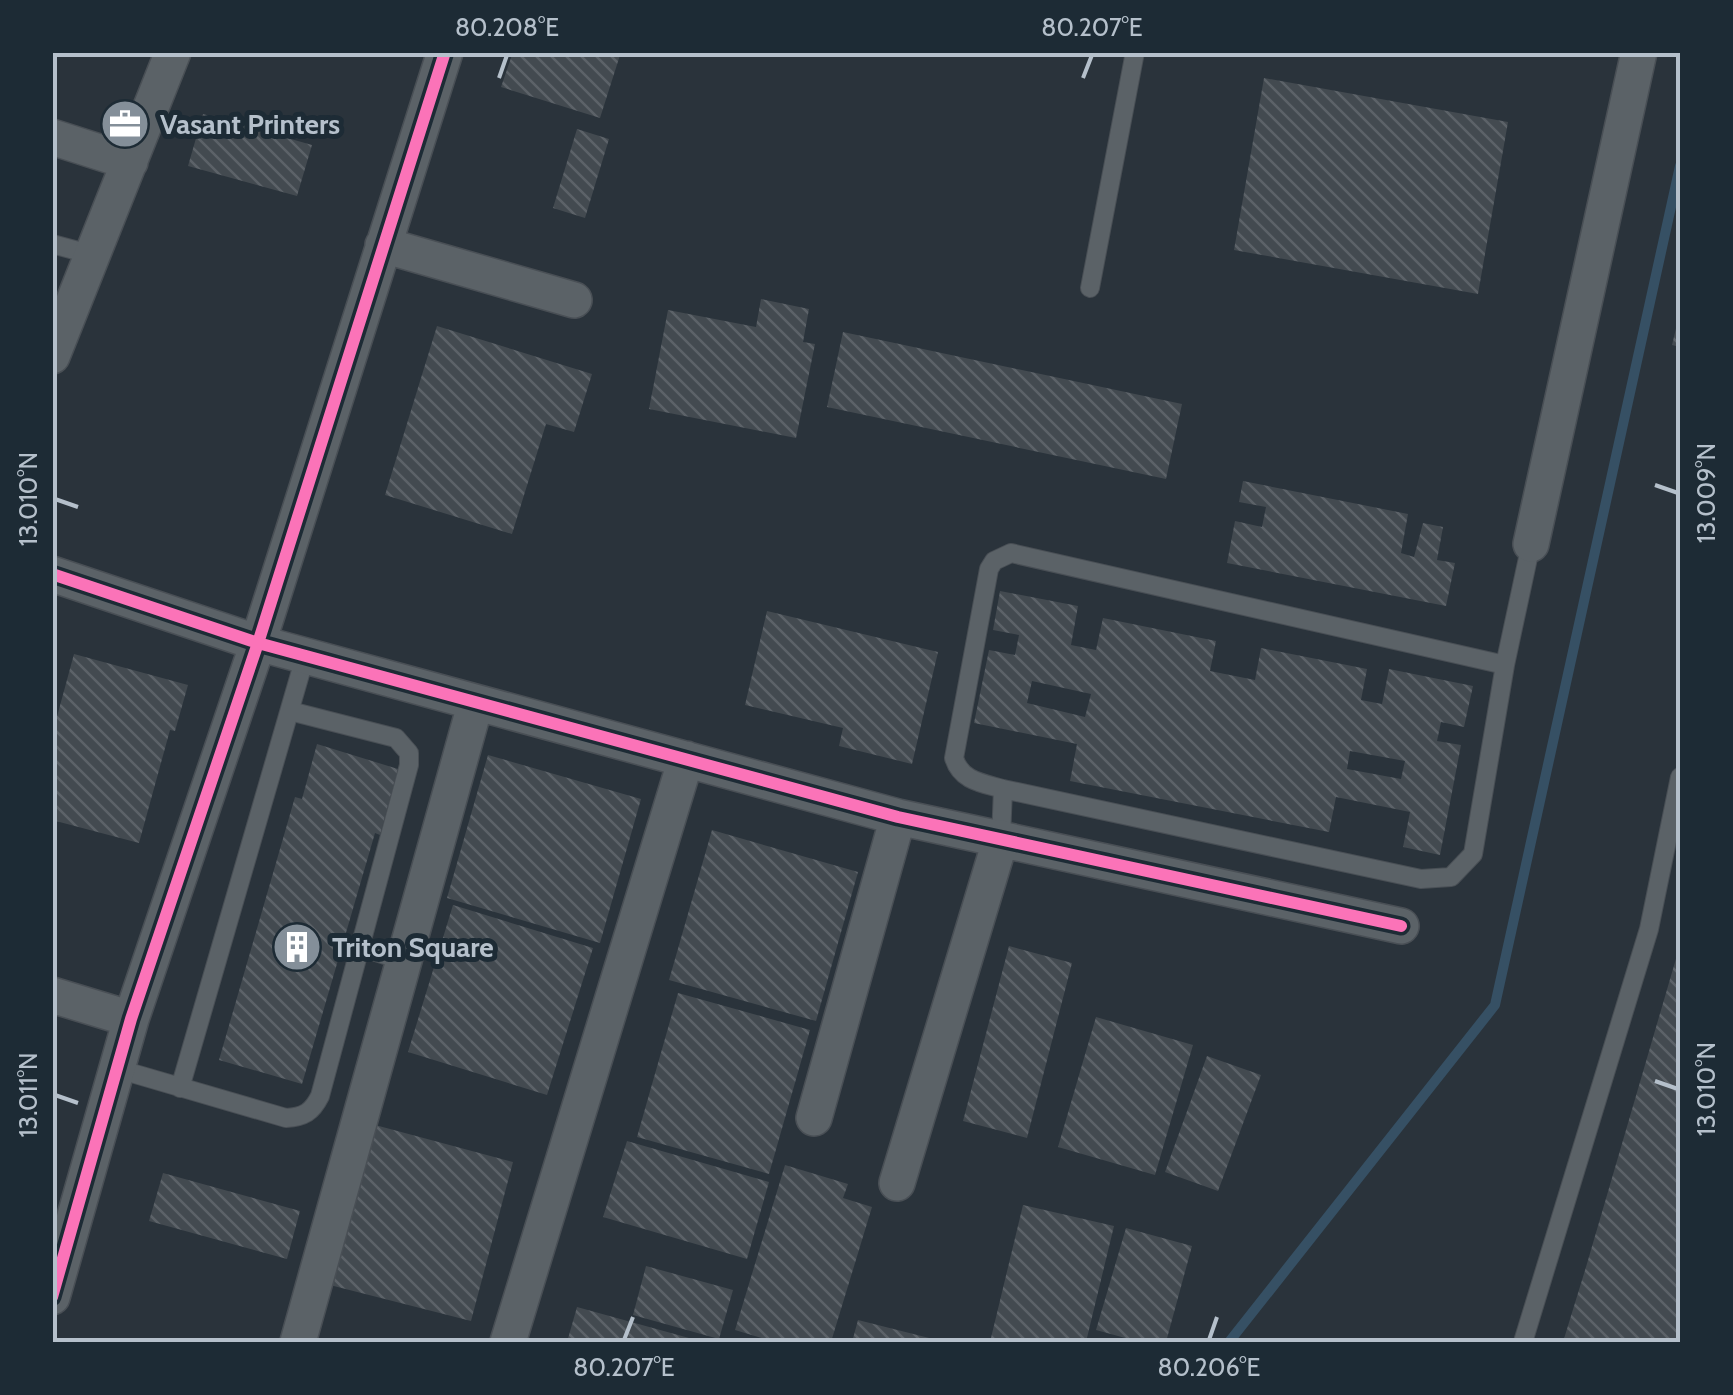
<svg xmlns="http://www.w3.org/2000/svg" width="1733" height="1395" font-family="Cabin,sans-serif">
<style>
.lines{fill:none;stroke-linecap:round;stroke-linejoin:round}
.stream{stroke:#365064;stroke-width:10}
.building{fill:url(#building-back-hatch);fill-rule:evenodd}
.lane-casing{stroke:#494f55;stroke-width:20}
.street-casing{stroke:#494f55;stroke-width:38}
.lane{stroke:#5b6267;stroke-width:18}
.street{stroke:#5b6267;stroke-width:35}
.cycleway-casing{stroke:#1d2b35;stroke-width:19}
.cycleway{stroke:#fb73b8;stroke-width:12}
.ticks{fill:none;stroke:#b5c0cb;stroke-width:4}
.labels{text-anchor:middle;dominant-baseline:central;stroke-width:10;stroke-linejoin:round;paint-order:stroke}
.poi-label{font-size:28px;font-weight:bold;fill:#b5c0cb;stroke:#1d2b35;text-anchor:start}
.neatline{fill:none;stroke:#b5c0cb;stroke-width:4}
.ticks-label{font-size:25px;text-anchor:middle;fill:#b5c0cb}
</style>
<defs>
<pattern id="building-back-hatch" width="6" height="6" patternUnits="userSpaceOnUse" patternTransform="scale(2.5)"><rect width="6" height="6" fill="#434a50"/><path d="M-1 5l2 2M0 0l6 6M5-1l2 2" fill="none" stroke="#5c6268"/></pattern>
</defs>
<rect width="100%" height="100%" fill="#2a333b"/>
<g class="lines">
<path class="stream" d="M1229,1342L1495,1005L1680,166"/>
</g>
<path class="building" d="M513,52H621L600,118L501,87Z
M1264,78L1508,122L1478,294L1234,250Z
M203,114L312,145L297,196L188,166Z
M577,129L609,139L585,218L553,208Z
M761,299L809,309L803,342L815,344L796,438L649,409L668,310L756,327Z
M1679,316H1680V347L1672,345Z
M437,326L592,374L574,432L546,424L512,534L385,495Z
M843,332L1182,404L1166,479L827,407Z
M1243,481L1408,514L1401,553L1414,557L1423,523L1443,527L1437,560L1455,563L1446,606L1227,563L1235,521L1262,527L1266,507L1239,502Z
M1000,591L1078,606L1071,645L1096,650L1103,618L1216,641L1210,671L1255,680L1261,648L1367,669L1361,700L1382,704L1389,669L1473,686L1464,727L1441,722L1437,741L1461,745L1440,855L1403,847L1410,812L1336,797L1329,832L1070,781L1077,744L974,723L989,650L1015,655L1019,635L993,630ZM1032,681L1091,694L1085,717L1027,703ZM1350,751L1405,761L1401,779L1347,769Z
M767,611L938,652L912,764L839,746L843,728L745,705Z
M74,654L188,685L175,731L170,730L139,843L52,820V735Z
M317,744L398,769L380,835L375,833L302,1084L219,1060L295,797L302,799Z
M488,755L641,799L600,943L447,898Z
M712,830L858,872L816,1021L669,980Z
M453,905L593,948L547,1095L408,1052Z
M1680,945V1342H1563L1586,1267Z
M1009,946L1072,963L1027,1138L963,1121Z
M678,993L810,1030L769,1174L637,1137Z
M1096,1017L1193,1045L1155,1175L1058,1147Z
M1207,1056L1261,1075L1218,1191L1165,1172Z
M364,1122L513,1162L471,1321L322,1283Z
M627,1141L769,1182L747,1259L603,1217Z
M785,1165L848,1184L843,1198L872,1207L831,1342H775L735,1330Z
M163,1173L300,1211L287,1259L149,1221Z
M1023,1205L1114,1226L1086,1342H990Z
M1126,1228L1192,1246L1166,1342H1140L1096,1330Z
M646,1266L733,1290L719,1339L633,1315Z
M577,1307L689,1338L687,1342H567Z
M858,1320L941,1341V1342H852Z"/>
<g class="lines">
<g class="lane-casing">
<path id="lane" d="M52,244L93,255
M1090,288L1135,52
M1505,665L1011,553L994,561L989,569L954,758C961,781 982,783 1003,789L1421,879L1451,877L1473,854L1505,665L1531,544
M1001,838L1003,789
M360,947L404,961
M118,1069L286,1118C304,1117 312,1112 320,1096L409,765V753L396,738L290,711
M180,1088L305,657
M1523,1342L1649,929L1680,777"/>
</g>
<g class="street-casing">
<path id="street" d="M52,137L130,162
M383,245L574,300
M52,356L173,52
M1531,544L1639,52
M52,574L258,643L898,817L1401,926
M52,995L131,1019
M814,1118L898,817
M897,1183L1001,838
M52,1297L131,1019L258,643L445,52
M298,1342L475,705
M508,1342L686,759"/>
</g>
<use href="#lane" class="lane"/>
<use href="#street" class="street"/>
<g class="cycleway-casing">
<path id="cycleway" d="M52,574L258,643L898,817L1401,926
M52,1297L131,1019L258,643L445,52"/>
</g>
<use href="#cycleway" class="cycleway"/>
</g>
<path class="ticks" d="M499,78L507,55M1083,78L1092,55M1655,485L1678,493M55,499L78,507M1655,1081L1678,1089M55,1095L78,1103M624,1340L633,1317M1209,1340L1217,1317"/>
<defs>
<g id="office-disc" transform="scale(2.5)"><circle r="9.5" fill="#848f99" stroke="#1d2b35"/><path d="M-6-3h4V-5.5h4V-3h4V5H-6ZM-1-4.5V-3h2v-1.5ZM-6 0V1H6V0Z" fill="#fff"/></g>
<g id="building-disc" transform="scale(2.5)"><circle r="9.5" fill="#848f99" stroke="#1d2b35"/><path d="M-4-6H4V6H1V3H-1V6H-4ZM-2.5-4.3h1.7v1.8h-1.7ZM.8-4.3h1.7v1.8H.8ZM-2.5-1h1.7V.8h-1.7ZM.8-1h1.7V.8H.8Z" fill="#fff"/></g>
</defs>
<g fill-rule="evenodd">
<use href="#office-disc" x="125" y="124"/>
<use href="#building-disc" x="297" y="947"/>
</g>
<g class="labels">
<g class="poi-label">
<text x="160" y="124">Vasant Printers</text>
<text x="332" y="947">Triton Square</text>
</g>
</g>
<rect width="1733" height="1395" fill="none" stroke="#1d2b35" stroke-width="110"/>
<rect x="55" y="55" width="1623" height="1285" class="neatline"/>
<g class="ticks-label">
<text x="507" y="36">80.208°E</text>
<text x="1092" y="36">80.207°E</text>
<text transform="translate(1706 493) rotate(-90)" y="9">13.009°N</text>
<text transform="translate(28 499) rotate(-90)" y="9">13.010°N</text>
<text transform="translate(1706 1089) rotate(-90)" y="9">13.010°N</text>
<text transform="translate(28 1095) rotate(-90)" y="9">13.011°N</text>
<text x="624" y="1376">80.207°E</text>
<text x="1209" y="1376">80.206°E</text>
</g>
</svg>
